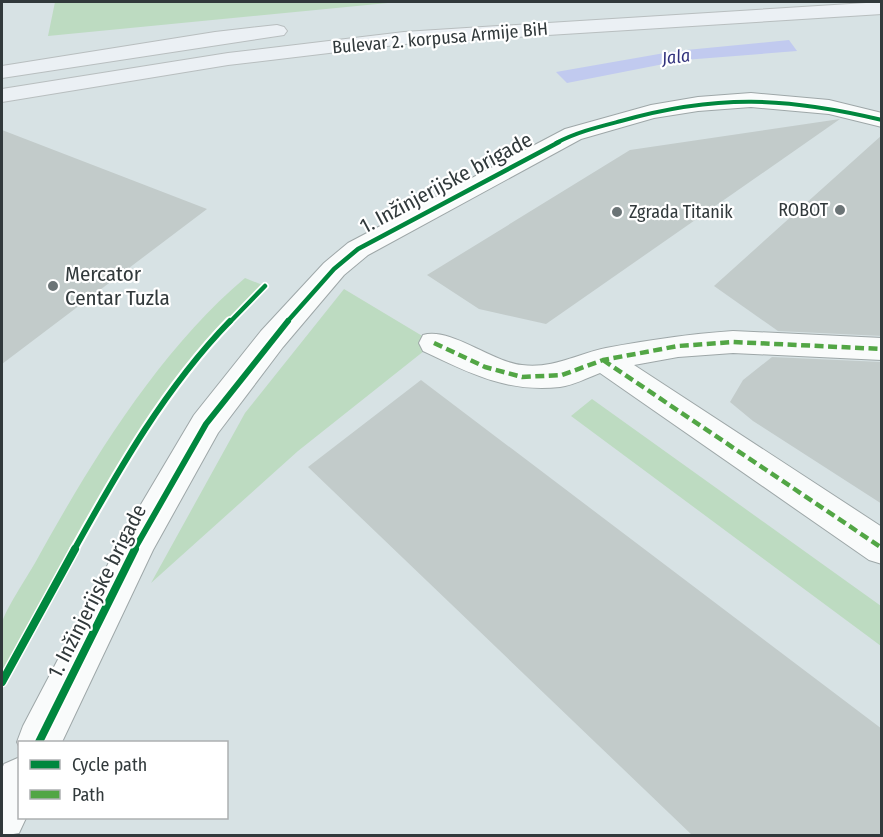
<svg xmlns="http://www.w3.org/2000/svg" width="883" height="837" font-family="'Fira Sans Condensed',sans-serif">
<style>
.green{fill:#bddbc1}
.water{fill:#c1caef}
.building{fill:#c2cbca}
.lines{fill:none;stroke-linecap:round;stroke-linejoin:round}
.minor-casing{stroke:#9ea7a8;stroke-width:2}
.major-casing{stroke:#b8bebf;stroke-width:2}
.minor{fill:#f9fbfb;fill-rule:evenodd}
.major{fill:#ebf0f4;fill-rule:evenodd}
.quiet{stroke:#52a645;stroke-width:4.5;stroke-dasharray:9 4.5;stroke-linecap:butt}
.cycleway-far3-casing{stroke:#fff;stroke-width:6}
.cycleway-far2-casing{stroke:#fff;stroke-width:8}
.cycleway-far1-casing{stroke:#fff;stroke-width:10}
.cycleway-casing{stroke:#fff;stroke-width:11}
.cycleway-far3{stroke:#00873e;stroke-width:4}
.cycleway-far2{stroke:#00873e;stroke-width:4.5}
.cycleway-far1{stroke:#00873e;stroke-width:6}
.cycleway{stroke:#00873e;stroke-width:8}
.poi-dot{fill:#6b7476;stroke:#fff;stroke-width:2}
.labels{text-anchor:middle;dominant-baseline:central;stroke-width:4.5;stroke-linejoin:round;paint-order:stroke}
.far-street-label{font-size:18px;fill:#31393b;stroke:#fff}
.far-water-label{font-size:18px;font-style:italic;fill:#32327d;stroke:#fff}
.far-poi-label{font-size:18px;fill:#31393b;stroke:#fff;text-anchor:end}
.street-label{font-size:21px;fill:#31393b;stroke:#fff}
.poi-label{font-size:21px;fill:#31393b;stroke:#fff;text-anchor:start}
</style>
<rect width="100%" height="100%" fill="#d7e2e4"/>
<path class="green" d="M55,2H398L48,36Z
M245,278L265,286L204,348L160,406L109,487L2,682C1,667 0,636 2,623C5,610 27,577 35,563C89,465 159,350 245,278Z
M344,289L434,343L298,451L151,583L245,413Z
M592,399L881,606V646L571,416Z"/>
<path class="water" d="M789,40L797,51L684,60L567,83L556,72L676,51Z"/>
<path class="building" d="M840,119L546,324L479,309L427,275L630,150Z
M2,130L207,209L2,364Z
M882,135V336L778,331L714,286Z
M772,357L882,362V504L753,421L730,402L743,380Z
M421,380L882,729V836H693L308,467Z"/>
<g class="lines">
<g class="minor-casing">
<path id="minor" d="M751,93L829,100L882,113V127L829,114L751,107L698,111L654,118L581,139L368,255L344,275L283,347L218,433L153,550L62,742H20V748L17,742L23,726L127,528L194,415L261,331L324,263L348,243L565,129L651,105L698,97Z
M733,331L882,338V360L733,353L678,357L634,365L882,527V564L869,560L600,373C587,378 574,385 560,387C508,393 469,373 423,351L419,343L423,335C451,327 491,362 522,365C553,369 577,354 606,348C648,340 690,334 733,331Z
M20,757V818H26L19,833L2,836V769L4,764Z"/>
</g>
<g class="major-casing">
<path id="major" d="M882,2V14L404,44L228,65L2,102V89L228,53L404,32Z
M277,25L284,27L287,31L284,35L2,78V66L215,32Z"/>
</g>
<use href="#minor" class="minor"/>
<use href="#major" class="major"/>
<path class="quiet" d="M434,343L485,367L522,377L562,375L603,360L678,346L733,342L882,349
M603,360L882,548"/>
<g class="cycleway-far3-casing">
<path id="cycleway-far3" d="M556,143C577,132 598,127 621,121C716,94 786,97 882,120"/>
</g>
<g class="cycleway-far2-casing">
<path id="cycleway-far2" d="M229,323L265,286
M286,323L334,269L358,249L559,142"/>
</g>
<g class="cycleway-far1-casing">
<path id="cycleway-far1" d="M74,550C119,469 165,388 230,321
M134,550L206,424L288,321"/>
</g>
<g class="cycleway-casing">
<path id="cycleway" d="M2,682L75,549
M39,742L135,549"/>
</g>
<use href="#cycleway-far3" class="cycleway-far3"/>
<use href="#cycleway-far2" class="cycleway-far2"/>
<use href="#cycleway-far1" class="cycleway-far1"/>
<use href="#cycleway" class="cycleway"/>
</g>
<g class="poi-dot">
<circle cx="840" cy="210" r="6"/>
<circle cx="617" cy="212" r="6"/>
<circle cx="53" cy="286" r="6"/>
</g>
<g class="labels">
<g class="far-street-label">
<text transform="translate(440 38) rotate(-5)">Bulevar 2. korpusa Armije BiH</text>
</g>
<g class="far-water-label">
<text transform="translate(676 57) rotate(-7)">Jala</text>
</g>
<g class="far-poi-label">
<text x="828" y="210">ROBOT</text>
<text x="629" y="212" text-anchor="start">Zgrada Titanik</text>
</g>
<g class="street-label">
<text transform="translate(446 183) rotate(-28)">1. Inžinjerijske brigade</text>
<text transform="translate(97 591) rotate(-63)">1. Inžinjerijske brigade</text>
</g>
<g class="poi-label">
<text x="65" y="274">Mercator<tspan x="65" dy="24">Centar Tuzla</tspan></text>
</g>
</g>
<rect width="883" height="837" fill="none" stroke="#31393b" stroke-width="6"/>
<rect x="18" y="741" width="210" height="78" fill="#ffffff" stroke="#adb0b1" stroke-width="1.5"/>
<rect x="30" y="760" width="30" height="9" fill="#00873e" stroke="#adb0b1" stroke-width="1.5"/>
<text x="72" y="771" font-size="18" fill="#31393b">Cycle path</text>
<rect x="30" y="790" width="30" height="9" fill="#52a645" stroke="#adb0b1" stroke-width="1.5"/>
<text x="72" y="801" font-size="18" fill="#31393b">Path</text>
</svg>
